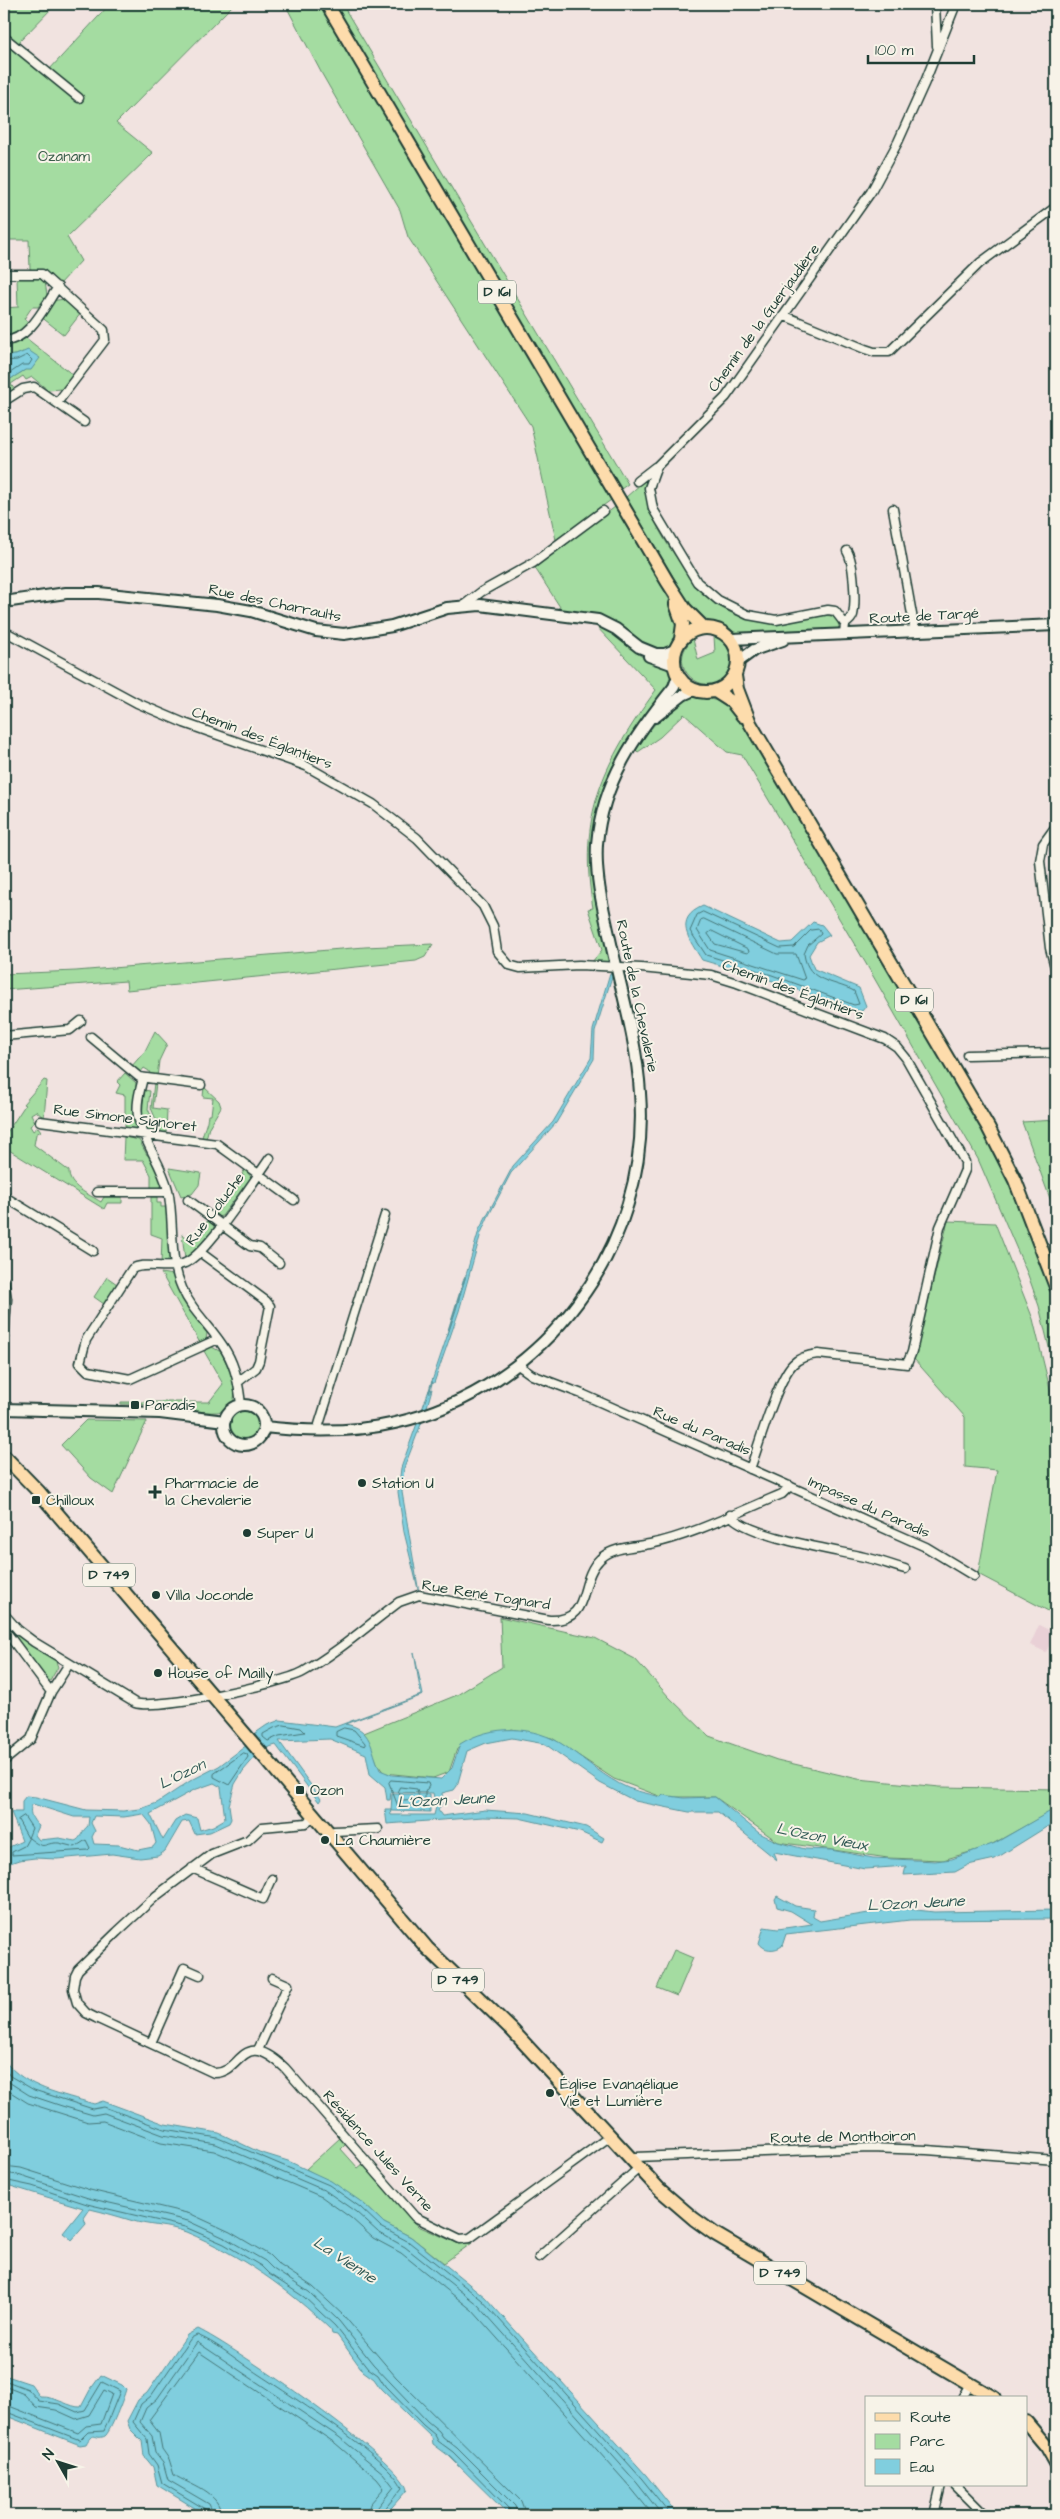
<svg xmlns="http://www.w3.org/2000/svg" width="1060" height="2519" font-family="'Architects Daughter',sans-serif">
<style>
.built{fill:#e9d0d6}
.green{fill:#a4dca1;stroke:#628c6a}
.water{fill:#80cede;stroke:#59949a;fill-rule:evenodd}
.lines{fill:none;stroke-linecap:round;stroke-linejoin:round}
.shore{stroke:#467778;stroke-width:1}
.stream{stroke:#59949a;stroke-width:2}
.minor-casing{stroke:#1f3d34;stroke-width:11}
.tertiary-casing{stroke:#1f3d34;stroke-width:14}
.primary-casing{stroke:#1f3d34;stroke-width:16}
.minor{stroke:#f7f3e8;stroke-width:8}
.tertiary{stroke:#f7f3e8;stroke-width:10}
.primary{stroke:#fddcac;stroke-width:12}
.poi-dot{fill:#1f3d34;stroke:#f7f3e8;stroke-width:2}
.labels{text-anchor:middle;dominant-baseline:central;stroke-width:4;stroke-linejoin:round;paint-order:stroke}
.shield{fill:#f7f3e8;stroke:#60746a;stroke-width:1}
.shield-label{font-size:14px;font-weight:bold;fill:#1f3d34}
.park-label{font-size:15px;fill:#3a5d4a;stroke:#f7f3e8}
.street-label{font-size:15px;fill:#1f3d34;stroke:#f7f3e8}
.poi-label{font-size:15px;fill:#1f3d34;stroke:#f7f3e8;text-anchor:start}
.water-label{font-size:16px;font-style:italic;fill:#325a56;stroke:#f7f3e8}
</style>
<rect width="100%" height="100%" fill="#f1e3e0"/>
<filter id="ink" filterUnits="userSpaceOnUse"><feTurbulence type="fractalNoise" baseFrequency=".02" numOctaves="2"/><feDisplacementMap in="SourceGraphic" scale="10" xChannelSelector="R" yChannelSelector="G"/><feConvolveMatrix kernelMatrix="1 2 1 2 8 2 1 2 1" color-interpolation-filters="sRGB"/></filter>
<g filter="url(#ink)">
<path class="built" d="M1039,1625L1055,1633L1046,1652L1030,1645Z"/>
<path class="green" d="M4,4H56L17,44L49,70L110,4H234L116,123L153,153L67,237L81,261L60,284L47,273L30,269L29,240H4Z
M285,4H319L611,500L556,540L531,426L408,237L400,210L322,74Z
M335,4H342L628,484L621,489Z
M36,277L45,282L47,295L38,307H32L24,319L28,322C21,332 17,337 4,337V308L18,307L17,278Z
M65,299L81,313L64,335L40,316L50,301Z
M26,338L73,375L62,389L48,390L32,377L26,380L23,376L11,384L14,389L4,395V383L25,370L23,352L16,355L4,356V344H15Z
M649,477C637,511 677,556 695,585C714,610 753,626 784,623C802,621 819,610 837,618L839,627L837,629L739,635L720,623L704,620L696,615L626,497Z
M615,507L672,604L679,633L670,647L664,651L652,648L608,618L555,610L560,607L535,568Z
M595,625C616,632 629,649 647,660C655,665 665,665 671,673L667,687L625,744L608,779L600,805L594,886L609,961L605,963H591L602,950L588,909L593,908C577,816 603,763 656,690Z
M714,636C722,639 729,646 731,655C732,662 730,668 727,674C707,703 662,666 693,639L698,660L715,653Z
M694,697C730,701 728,704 748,733L976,1118L1017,1201L1053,1294L1056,1306V1376L1039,1306L1028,1275L978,1159L865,962L742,755L727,752L684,714L660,737L638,752L635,749C647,732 673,700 694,697Z
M433,944L425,957L416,961L127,990L126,981L4,990V974L76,971L365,947Z
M155,1031L167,1044L159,1061L157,1077L150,1075L149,1071L144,1068L140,1073L131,1067L145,1051Z
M125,1073L136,1083L137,1127L132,1130L125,1128V1095L116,1093L120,1085L117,1082Z
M44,1080L47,1081L44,1118L36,1111L31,1114L35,1122L30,1126L33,1131L38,1127L41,1131L36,1134L34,1145L69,1171C68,1187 89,1194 101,1202L104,1197H122V1203H107L104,1209L4,1147V1137L25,1105L23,1104Z
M154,1083H156L153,1108L167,1110L166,1134L162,1133L151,1108Z
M204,1087L219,1101L221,1107L209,1127L206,1139L202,1138C203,1131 207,1125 208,1115H211L213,1098L203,1097Z
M144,1090L150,1091L148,1109L159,1133L147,1131C139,1119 142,1104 144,1090Z
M1056,1120V1215L1022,1122Z
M124,1137L139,1140L147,1155H150L162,1183L161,1187L151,1189V1175L143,1160H123Z
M169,1168L201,1173L199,1185L192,1194L181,1196Z
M245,1169L251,1177L222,1216L217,1217L213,1214L216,1210L218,1211L244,1176L242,1174Z
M151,1197H157V1203H161V1207H167L170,1259L167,1264H161L162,1238L151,1234Z
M209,1219L214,1223C216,1237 195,1253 185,1259L182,1234L194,1243L208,1225L206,1223Z
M948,1221L995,1223L1033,1319L1056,1414V1615L978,1574L997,1470L965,1467V1417L914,1359Z
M161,1273L173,1275L185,1304L207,1333L206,1340L200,1343Z
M107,1277L117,1284L104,1304L94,1297Z
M212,1347L221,1352C229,1368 249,1409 217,1412C203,1413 188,1409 175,1408C157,1405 139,1404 121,1404V1402H209L223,1384L204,1351Z
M229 1424a15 15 0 1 1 30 0a15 15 0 1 1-30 0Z
M86,1420L147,1421L113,1494L91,1478L61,1445Z
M500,1617L595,1638L635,1659L669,1697L709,1736L777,1760L858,1779L940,1787L1056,1789V1809L987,1847L943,1860L888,1858L778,1842L715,1797H662L614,1779L552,1738L512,1729L457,1749L449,1772L433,1778L384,1773L378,1765L364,1733L457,1695L502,1667Z
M4,1620L22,1638L55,1659L58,1667L50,1681L44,1679L4,1624Z
M674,1950L693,1958L677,1996L657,1988Z
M340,2138L346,2144L341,2149L358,2168L363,2164L418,2226L457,2243H472L444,2263L411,2237L384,2223L363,2203L306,2169Z"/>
<path class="water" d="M28,350L40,358L31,370H25L4,383V356L16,355Z
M703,906L781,943L792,942L813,922L822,925L830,935L817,942L809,955L814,969L859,988L866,1006L862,1011L853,1010L770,980L702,960C690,941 672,919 703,906Z
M610,973H613L595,1032L594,1059L556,1123L511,1173L489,1215L481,1233L459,1311L434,1383L431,1384L456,1310L479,1230L513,1166L553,1122L591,1058L593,1030Z
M432,1389L425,1414L404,1468L402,1492L419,1593L404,1532L398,1492L401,1468L429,1390Z
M414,1652L423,1695L345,1724C373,1729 370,1748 380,1770L392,1775L441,1779L452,1768L460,1744C492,1724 534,1725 565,1746C586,1760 605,1778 628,1788C639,1792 650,1794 661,1797L663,1795L684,1798L715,1797L759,1833L778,1842L805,1849L831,1850L873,1858L935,1861L952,1859L995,1843L1056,1808V1821L995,1859L968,1865L955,1872L904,1875L906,1866L865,1869L774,1852L777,1860L718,1812H689L635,1801L600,1783L545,1744L512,1738L486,1743L467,1751L457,1786L454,1790L442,1793L443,1802L438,1810L442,1816L485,1810L528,1813L586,1827L604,1838L602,1842L580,1832L519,1818L483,1817L387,1824L385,1809H390L391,1815H434L436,1807L433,1793L391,1792L390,1800H387L385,1787L370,1774L366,1754L330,1739L279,1741L321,1799L319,1802L276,1745L266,1748L254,1734L267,1725L280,1720L335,1727L421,1695Z
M247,1745L256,1756L243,1771L235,1784L229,1805L231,1819L229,1823L210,1832L195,1834L189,1821L182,1822L165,1851L158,1856L140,1858L112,1854L57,1859L35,1858L19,1860L4,1865V1847L7,1848L22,1841L11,1812H22V1801L26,1796L36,1797L86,1810L123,1811L140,1809L157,1803L190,1781L219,1766ZM214,1783L221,1787L225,1819L213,1826L200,1830L197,1818L185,1815L175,1821L163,1840L150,1814L194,1790ZM33,1804L74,1817H89L88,1826C82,1830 81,1839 75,1841L59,1838L39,1840L35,1835L39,1826C33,1821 27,1811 33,1804ZM143,1814L151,1824L156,1843L153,1847L138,1850L119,1845L94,1844L92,1837L95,1831L91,1823L94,1816L124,1817Z
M392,1794H430V1812L391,1811Z
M777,1896L795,1906L814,1909L813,1917L820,1921L899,1908L934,1912L1056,1910V1919L910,1920L786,1934L782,1946C775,1951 764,1951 759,1943L764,1927L778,1929L812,1924L791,1911L777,1907L775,1899Z
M4,2060C25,2088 62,2094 94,2104L103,2101L165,2124L219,2133L259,2152L288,2161L331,2181L363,2203L384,2223L411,2237L485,2297L646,2475L678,2515H509L449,2456L433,2444L432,2438L381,2389L374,2379L363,2371L337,2335L332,2334L331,2330C289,2289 241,2255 186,2232C168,2225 148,2226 130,2220C117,2216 103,2212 90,2209L84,2218L86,2224L72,2240L63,2233L83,2208L4,2184Z
M198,2329C230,2344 404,2462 407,2490L385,2515H206L157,2485L153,2467L144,2456L142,2441L130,2429L127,2421L138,2400L147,2393L187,2335Z
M4,2375L31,2384L40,2397C55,2396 71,2408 81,2407L90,2390L101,2375L122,2385L126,2389C124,2397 110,2433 105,2436C95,2441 94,2429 86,2444L80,2445L4,2415Z"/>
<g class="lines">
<path class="shore" d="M4,361L17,360L27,355L32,360L29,365H22L4,377
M703,912L780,948L794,947L811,930L819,929L821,934L808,945L804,954C808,983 833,980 854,991L859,1004L854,1005L772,975L706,955L690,931L697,915Z
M704,919L777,954H796L805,979L803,980L710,950L697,930L701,920Z
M712,931L748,949L749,952L747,953L715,944L708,934Z
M284,1725L301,1728L305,1732L279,1736L268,1741L263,1737V1734L274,1728Z
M344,1728L354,1730L365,1743V1746L336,1736V1732Z
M244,1753L247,1754L248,1757L229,1785L214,1777V1774Z
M391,1780L428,1783L429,1786L425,1792V1806H398L389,1783Z
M400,1787L417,1789L419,1799L403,1800L398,1791Z
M24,1816L32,1828L28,1838L18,1820Z
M29,1838C46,1852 43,1842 59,1843C64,1844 70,1846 75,1847L86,1840L90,1848L88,1850L12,1855V1852L24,1846Z
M4,2068L10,2076L34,2090L93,2109L104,2107L164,2129L218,2138L329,2185L360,2207L381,2227L409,2242L482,2300L642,2479L671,2515
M4,2079L29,2095L62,2106L93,2115L104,2113L163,2135L216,2144L326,2191L356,2212L378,2232L405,2247L478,2305L637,2483L662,2515
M4,2088L28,2103L88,2122L103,2121L161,2143L214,2151L322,2197L351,2218L373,2238L401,2253L472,2310L631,2488L653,2515
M4,2166L21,2168L90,2190L191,2214L230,2232L269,2255L278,2264L313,2287L344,2316L396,2377L521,2501L526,2515
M4,2173L18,2175L88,2198L188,2221L227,2239L265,2261L273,2269L309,2292L339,2321L373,2364L427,2421L439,2431L443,2437L457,2448L515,2506L518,2515
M4,2180L32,2186L87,2204L185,2227L224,2244L261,2266L269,2274L304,2297L335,2326L368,2368L378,2375L385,2386L423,2425L435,2435L438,2441L453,2452L510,2510L512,2515
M4,2380L28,2389L39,2401L59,2404L77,2412L85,2410L102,2382L120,2391L104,2431L88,2432L80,2440L4,2411
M4,2386L24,2394L36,2407L56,2410L76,2419L89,2415L104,2390L112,2394L101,2424L86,2426L78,2433L4,2404
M208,2515L205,2509L162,2483L157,2465L149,2454L147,2439L133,2422L141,2404L151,2396L191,2338L197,2335C215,2342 233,2357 249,2368C277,2387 394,2460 402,2488L383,2511L382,2515
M214,2515L209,2504L168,2480L163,2462L155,2452L152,2436L140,2422L146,2408L157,2399L197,2342L339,2437L383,2473L394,2487L378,2507L376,2515
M221,2515C221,2493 190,2485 174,2475L169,2459L162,2449L159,2433L149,2420L199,2352L335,2443L377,2479L384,2488L370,2504L368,2515"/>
<path class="stream" d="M447,1335L465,1277
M429,1392L432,1382"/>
<g class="minor-casing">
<path id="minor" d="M935,4L937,46
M4,37L79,98
M4,274H42L104,330L105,340L102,344L57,403
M785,316L865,349L874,352H889L980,263L1056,207
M4,341C30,340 44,307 58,287
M4,401L23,389L34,387L84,422
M637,481L655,467
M893,509L915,631
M464,605L481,592L533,563L603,511
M845,624C848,622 852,619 853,615C856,602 854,562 847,551
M4,631L137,703L184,723L306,766L373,804L417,838L483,906L493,926L497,951L509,965L520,968L579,965L641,968L711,975L737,983L885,1039L897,1047L906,1058L965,1162V1170L940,1227L912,1352L907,1364L818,1354C808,1355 800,1357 793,1364C777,1380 759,1445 750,1469
M844,634L845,624L835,611L828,610L776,620L748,615L718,600L697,582L680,554L653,509L649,488L657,466L726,397L871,192L898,142L925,82L956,4
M1056,826L1043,844L1040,861L1050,948L1056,971
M4,1036L70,1030L81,1021
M91,1037L139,1077L201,1085
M967,1055L1056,1053
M143,1078C140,1090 136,1103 138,1116C143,1142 162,1164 168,1190C175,1223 168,1257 182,1288C192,1312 213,1328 226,1351C236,1368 239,1386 241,1405
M40,1121L217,1144L294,1200
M97,1192H168
M5,1197L93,1251
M188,1200L250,1246L260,1248L279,1263
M201,1253L266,1301L270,1306L259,1361L256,1368L238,1382
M4,1281L7,1299L4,1337
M218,1339L130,1379L88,1371L80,1363L86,1340L132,1269C145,1261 168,1271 185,1263C207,1254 253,1182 270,1158
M518,1365L532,1375L582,1394L926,1547L974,1576
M317,1431L385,1215
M730,1515C749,1537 834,1550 864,1557C878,1560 891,1565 905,1569
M4,1614L18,1630L34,1642L135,1703C157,1710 281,1684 303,1672C337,1653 368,1625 399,1602L419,1595L549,1620C593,1622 577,1581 600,1559C612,1547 634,1547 650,1544C691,1536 743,1510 782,1494L790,1486
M4,1629L51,1692
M4,1761L31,1739L51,1692L69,1664
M316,1816L306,1823L262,1827L248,1840L212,1854L156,1896L117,1932L78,1970L75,1976L73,1989L77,2003L86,2013L96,2018L214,2073C243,2074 240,2026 285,2068L415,2217L460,2239L470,2238L609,2137
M331,1833L334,1831L378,1829
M192,1868L263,1899L272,1879
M151,2043L184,1968L200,1975
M258,2050L288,1985L272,1978
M631,2159L635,2157L870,2148L927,2150L1056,2160
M539,2257L639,2168
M962,2398L970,2384
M955,2485L985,2515
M934,2515L941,2485"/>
</g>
<g class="tertiary-casing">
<path id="tertiary" d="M4,602L66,593H99L217,605L251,611L316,631L344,634L392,626L447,608L480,605L598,620L616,629L639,647L656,654H665L675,650
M732,639L1056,625
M649,656L674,665
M739,661L754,650L783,640
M655,717L683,695L694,690
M224 1425a20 20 0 1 1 40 0a20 20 0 1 1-40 0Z
M4,1409L160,1413L225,1421
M264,1427C308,1432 352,1433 395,1423C544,1389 652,1246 640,1093C637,1042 621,990 610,939C603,908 595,877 597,844C602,782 636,734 674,687L678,676"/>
</g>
<g class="primary-casing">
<path id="primary" d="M327,4L667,581L685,609L703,627
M676,604L683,624L681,639
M674 660a32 32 0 1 1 64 0a32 32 0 1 1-64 0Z
M735,676L737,689L750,723L988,1127L1015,1180L1056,1287
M715,691L732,702L743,716
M4,1456L38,1491L427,1948L512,2030L659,2189L694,2219L715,2234L994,2398
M1026,2422L1047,2447L1056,2463"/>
</g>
<use href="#minor" class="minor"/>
<use href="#tertiary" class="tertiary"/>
<use href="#primary" class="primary"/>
</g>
</g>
<g class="poi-dot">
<rect x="130" y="1400" width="10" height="10" rx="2.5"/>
<circle cx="362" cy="1483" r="5"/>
<path d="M152.5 1484.5h5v5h5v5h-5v5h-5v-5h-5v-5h5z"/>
<rect x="31" y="1495" width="10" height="10" rx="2.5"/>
<circle cx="247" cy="1533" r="5"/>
<circle cx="156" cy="1595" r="5"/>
<circle cx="158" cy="1673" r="5"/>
<rect x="295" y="1785" width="10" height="10" rx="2.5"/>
<circle cx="325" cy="1840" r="5"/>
<circle cx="550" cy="2093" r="5"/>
</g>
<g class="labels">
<g class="shield">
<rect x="478" y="280.5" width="38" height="23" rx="4"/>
<rect x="895" y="988.5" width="38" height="23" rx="4"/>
<rect x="83" y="1563.5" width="52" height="23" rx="4"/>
<rect x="432" y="1968.5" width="52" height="23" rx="4"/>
<rect x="754" y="2261.5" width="52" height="23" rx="4"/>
</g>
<g class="shield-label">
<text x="497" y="292">D 161</text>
<text x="914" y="1000">D 161</text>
<text x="109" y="1575">D 749</text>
<text x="458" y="1980">D 749</text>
<text x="780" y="2273">D 749</text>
</g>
<g class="park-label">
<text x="64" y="156">Ozanam</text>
</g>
<g class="street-label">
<text transform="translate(764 318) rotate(-54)">Chemin de la Guerjaudière</text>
<text transform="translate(275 603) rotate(12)">Rue des Charraults</text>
<text transform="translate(924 616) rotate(-3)">Route de Targé</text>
<text transform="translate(262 738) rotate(21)">Chemin des Églantiers</text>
<text transform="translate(793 990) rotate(20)">Chemin des Églantiers</text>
<text transform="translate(637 996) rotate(78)">Route de la Chevalerie</text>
<text transform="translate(125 1118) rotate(7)">Rue Simone Signoret</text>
<text transform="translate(215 1209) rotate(-53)">Rue Coluche</text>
<text transform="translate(702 1431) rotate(23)">Rue du Paradis</text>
<text transform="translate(869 1507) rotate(24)">Impasse du Paradis</text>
<text transform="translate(486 1595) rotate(9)">Rue René Tognard</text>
<text transform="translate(843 2137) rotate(-1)">Route de Monthoiron</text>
<text transform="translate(378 2151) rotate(48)">Résidence Jules Verne</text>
</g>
<g class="poi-label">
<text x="145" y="1405">Paradis</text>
<text x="165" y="1483">Pharmacie de<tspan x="165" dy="17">la Chevalerie</tspan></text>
<text x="372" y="1483">Station U</text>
<text x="46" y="1500">Chilloux</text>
<text x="257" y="1533">Super U</text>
<text x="166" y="1595">Villa Joconde</text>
<text x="168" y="1673">House of Mailly</text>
<text x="310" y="1790">Ozon</text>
<text x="335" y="1840">La Chaumière</text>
<text x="560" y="2084">Église Evangélique<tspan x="560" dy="17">Vie et Lumière</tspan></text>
</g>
<g class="water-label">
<text transform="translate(182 1774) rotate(-26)">L'Ozon</text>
<text transform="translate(446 1800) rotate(-3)">L'Ozon Jeune</text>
<text transform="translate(822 1837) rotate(11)">L'Ozon Vieux</text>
<text transform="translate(916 1903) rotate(-3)">L'Ozon Jeune</text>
<text transform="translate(345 2260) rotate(33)">La Vienne</text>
</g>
</g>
<rect width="1060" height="2519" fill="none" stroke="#f7f3e8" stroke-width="20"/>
<rect x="10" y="10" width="1040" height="2499" fill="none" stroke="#1f3d34" stroke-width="2" filter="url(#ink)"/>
<rect x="865" y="2396" width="162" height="90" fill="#f7f3e8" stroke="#a1aaa0"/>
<rect x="875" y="2413" width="25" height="8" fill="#fddcac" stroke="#a1aaa0"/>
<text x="910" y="2422" font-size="15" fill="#1f3d34">Route</text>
<rect x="875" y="2434" width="25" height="15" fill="#a4dca1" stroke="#a1aaa0"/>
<text x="910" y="2446" font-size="15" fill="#1f3d34">Parc</text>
<rect x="875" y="2459" width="25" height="15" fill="#80cede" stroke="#a1aaa0"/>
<text x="910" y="2472" font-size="15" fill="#1f3d34">Eau</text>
<g transform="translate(58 2462) rotate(309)" stroke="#f7f3e8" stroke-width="4" paint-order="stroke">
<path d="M0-4L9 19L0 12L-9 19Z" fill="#1f3d34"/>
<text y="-8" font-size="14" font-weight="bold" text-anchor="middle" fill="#1f3d34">N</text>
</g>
<path d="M868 55v8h106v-8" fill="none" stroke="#1f3d34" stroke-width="2.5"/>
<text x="875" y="55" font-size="15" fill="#1f3d34" stroke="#f7f3e8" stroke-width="4" paint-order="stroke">100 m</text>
</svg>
